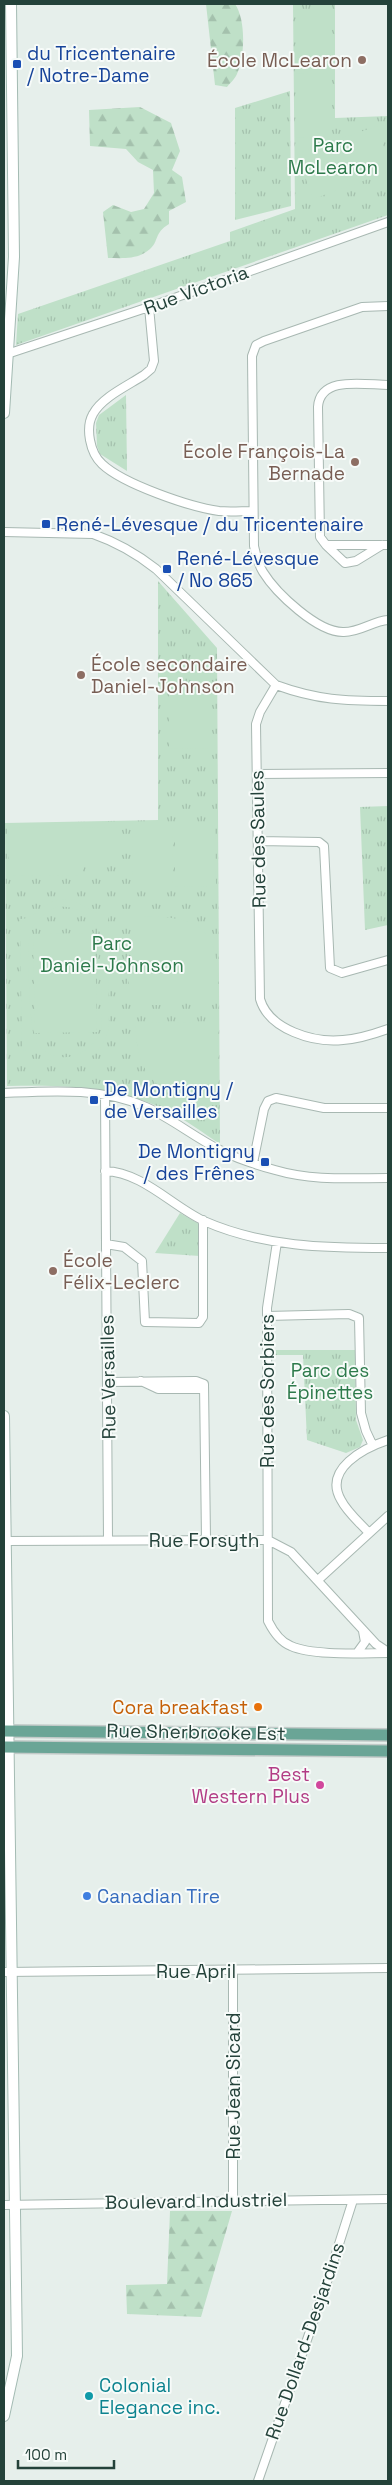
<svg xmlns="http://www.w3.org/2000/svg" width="392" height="2485" font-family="'Space Grotesk',sans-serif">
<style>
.forest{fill:url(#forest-firs)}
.park{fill:url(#park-tufts)}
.pitch{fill:#bfe0c8;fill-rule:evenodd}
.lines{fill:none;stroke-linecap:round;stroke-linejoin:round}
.street-casing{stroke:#a8b8b2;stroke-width:10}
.secondary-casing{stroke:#a4bbb3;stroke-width:12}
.primary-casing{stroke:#c2cac8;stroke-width:14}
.street{stroke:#fff;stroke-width:8}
.secondary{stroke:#fff;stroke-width:10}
.primary{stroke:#6aa596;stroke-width:11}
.education-dot{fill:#8d6e63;stroke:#f7fbf9;stroke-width:2}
.transit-dot{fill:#1a4fb4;stroke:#f7fbf9;stroke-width:2}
.food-dot{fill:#e8710a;stroke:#f7fbf9;stroke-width:2}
.hotel-dot{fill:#d1479c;stroke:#f7fbf9;stroke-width:2}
.shop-dot{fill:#3f7fe0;stroke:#f7fbf9;stroke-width:2}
.culture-dot{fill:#0f9aa8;stroke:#f7fbf9;stroke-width:2}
.labels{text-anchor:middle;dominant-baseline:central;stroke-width:4;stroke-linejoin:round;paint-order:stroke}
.transit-label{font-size:19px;fill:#164399;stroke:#f7fbf9;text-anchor:start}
.education-label{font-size:19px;fill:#785e54;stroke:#f7fbf9;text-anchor:end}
.park-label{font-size:19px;fill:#2d7a4b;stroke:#f7fbf9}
.street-label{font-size:19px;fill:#24423a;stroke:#f7fbf9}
.food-label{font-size:19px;fill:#c56008;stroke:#f7fbf9;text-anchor:end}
.hotel-label{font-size:19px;fill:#b23c85;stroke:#f7fbf9;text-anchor:end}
.shop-label{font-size:19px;fill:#366cbe;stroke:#f7fbf9;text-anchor:start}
.culture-label{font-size:19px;fill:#0d838f;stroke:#f7fbf9;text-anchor:start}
</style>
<defs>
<pattern id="forest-firs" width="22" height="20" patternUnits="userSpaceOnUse" patternTransform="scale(1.25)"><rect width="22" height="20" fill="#bfe0c8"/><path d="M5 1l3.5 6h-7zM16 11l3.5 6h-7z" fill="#a4c1ad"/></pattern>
<pattern id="park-tufts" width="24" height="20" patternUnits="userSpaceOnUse" patternTransform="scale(1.25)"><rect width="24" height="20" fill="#bfe0c8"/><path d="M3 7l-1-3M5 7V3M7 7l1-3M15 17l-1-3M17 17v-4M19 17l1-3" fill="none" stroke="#a4c1ad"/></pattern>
</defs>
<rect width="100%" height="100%" fill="#e6efeb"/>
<path class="forest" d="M206,4H235C246,20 245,56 237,74C235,79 230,83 227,87L215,85Z
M140,107L171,123L180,151L172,170L182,177L186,202L169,211V224C154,233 159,241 150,249C138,260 122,258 108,258L103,212L113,205L131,212L144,209L154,193L153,170L138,162L126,149L90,146L89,110Z
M170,2211H232L201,2317L127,2314L126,2285L167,2284Z"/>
<path class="park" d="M293,4H335V118L388,116V215L16,345L18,314L230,241V232L295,209Z
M290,91L291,206L235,220V108Z
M126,395L127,471L100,454L97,446L96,423L99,415Z
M158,581L217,648L220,1144C203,1133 186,1120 168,1111C116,1085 63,1085 7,1086L5,823L158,820Z
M388,806V925L365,930L360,807Z
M180,1213L199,1224L200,1256L155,1253Z
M273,1350H355L356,1420L363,1440L360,1447L346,1453L307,1440L303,1355H273Z"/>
<path class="pitch" d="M296,14H328V74L296,73Z
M296,78H328V138L296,137Z
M377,126L388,160V172L313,199L297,154Z
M169,686H209V748L169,749Z
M132,824H172L173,887H133Z
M175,824H215L216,886L175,887Z
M118,827V860H82V875L9,876L8,828Z
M63,899C85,901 92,916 108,915L109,1026C102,1065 63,1076 34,1050L22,1051L20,919C36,919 42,901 63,899ZM57,907C77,905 92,915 100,933L102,1028C92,1056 57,1070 36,1042C29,1033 27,946 30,933C34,920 46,912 57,907Z
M135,916C206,916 220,929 218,1000H164L163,1005H141L129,993V971L135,970Z
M95,933L97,1032L35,1033L33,934Z
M136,1022L213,1023L218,1028L217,1105C166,1104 133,1076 136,1022Z"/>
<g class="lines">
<g class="street-casing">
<path id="street" d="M388,306L362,307L264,341L256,345L252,356L254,546C256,555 258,564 263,572C276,593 318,633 344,632C360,632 373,621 388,620
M149,307L154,361L151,369L144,375C129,385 102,397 93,414C85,428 90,453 102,464C123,484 190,507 219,511C230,512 242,511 253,511
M4,355L149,307L388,222
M4,532L93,534C116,542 137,554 156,569L276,685C317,700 345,701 388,701
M326,545L320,537L318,407C320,375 366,385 388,385
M382,545L356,561L345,563L326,545H388
M276,685L260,712L256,724L260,999C269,1030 314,1043 343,1040C359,1039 374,1034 388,1029
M258,774L388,773
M258,841L319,842L324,846L330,968L342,973L388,960
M4,1093C51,1091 101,1087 146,1107C173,1119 195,1138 222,1151C238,1159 257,1165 275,1170C312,1181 351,1178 388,1178
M105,1095L108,1540
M253,1163L264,1109L268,1101L276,1098L324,1108H388
M105,1171C142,1172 172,1206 204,1221C263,1247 325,1248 388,1248
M277,1242L267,1308L268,1621C273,1631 280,1642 291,1646C313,1656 363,1653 388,1653
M106,1244L124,1247L142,1261L145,1322L199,1323L203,1317V1220
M267,1316L349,1314L359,1318L361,1413L366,1431L373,1446
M141,1381L158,1389H204
M108,1382L196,1381L204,1384L206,1539
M369,1533C360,1523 347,1512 341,1500C323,1469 364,1448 388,1440
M4,1541L268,1540L291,1552L376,1644L388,1652
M318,1580L388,1516
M357,1653L365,1642L363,1631
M4,1972L388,1968
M233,2200V1971
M4,2205L388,2199
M258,2481L325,2288L353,2200"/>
</g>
<g class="secondary-casing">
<path id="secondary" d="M4,413L14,257L11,4
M4,1416L17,2356L4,2416"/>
</g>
<g class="primary-casing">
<path id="primary" d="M4,1731L388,1735
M4,1747L388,1751"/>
</g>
<use href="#street" class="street"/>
<use href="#secondary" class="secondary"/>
<use href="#primary" class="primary"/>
</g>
<g class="education-dot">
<circle cx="362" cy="60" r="5"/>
<circle cx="355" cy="462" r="5"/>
<circle cx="81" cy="675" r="5"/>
<circle cx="53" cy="1271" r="5"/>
</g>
<g class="transit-dot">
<rect x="12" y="59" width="10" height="10" rx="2.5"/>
<rect x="41" y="519" width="10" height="10" rx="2.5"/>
<rect x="162" y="564" width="10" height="10" rx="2.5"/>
<rect x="89" y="1095" width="10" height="10" rx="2.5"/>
<rect x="260" y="1157" width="10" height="10" rx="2.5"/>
</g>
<circle class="food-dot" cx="258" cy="1707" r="5"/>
<circle class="hotel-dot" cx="320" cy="1785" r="5"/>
<circle class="shop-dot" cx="87" cy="1896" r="5"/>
<circle class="culture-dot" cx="89" cy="2396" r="5"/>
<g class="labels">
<g class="transit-label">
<text x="27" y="53">du Tricentenaire<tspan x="27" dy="22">/ Notre-Dame</tspan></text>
<text x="56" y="524">René-Lévesque / du Tricentenaire</text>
<text x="177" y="558">René-Lévesque<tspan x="177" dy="22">/ No 865</tspan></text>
<text x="104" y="1089">De Montigny /<tspan x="104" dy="22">de Versailles</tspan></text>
<text x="255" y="1151" text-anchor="end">De Montigny<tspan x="255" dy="22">/ des Frênes</tspan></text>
</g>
<g class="education-label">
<text x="352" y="60">École McLearon</text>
<text x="345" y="451">École François-La<tspan x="345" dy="22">Bernade</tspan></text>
<text x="91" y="664" text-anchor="start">École secondaire<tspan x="91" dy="22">Daniel-Johnson</tspan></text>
<text x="63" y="1260" text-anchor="start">École<tspan x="63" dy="22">Félix-Leclerc</tspan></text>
</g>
<g class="park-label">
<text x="333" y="145">Parc<tspan x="333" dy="22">McLearon</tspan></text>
<text x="112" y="943">Parc<tspan x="112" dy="22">Daniel-Johnson</tspan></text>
<text x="330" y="1370">Parc des<tspan x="330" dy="22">Épinettes</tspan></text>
</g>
<g class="street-label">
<text transform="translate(196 290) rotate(-20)">Rue Victoria</text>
<text transform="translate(258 839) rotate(-91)">Rue des Saules</text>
<text transform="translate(108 1377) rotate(-91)">Rue Versailles</text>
<text transform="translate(267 1391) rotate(-90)">Rue des Sorbiers</text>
<text x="204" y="1540">Rue Forsyth</text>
<text transform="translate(196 1732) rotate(1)">Rue Sherbrooke Est</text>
<text x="196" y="1971">Rue April</text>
<text transform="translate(233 2086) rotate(-90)">Rue Jean Sicard</text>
<text transform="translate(196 2201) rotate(-1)">Boulevard Industriel</text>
<text transform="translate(305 2341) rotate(-71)">Rue Dollard-Desjardins</text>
</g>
<g class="food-label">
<text x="248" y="1707">Cora breakfast</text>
</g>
<g class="hotel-label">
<text x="310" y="1774">Best<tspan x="310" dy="22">Western Plus</tspan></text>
</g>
<g class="shop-label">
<text x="97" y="1896">Canadian Tire</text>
</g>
<g class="culture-label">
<text x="99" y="2385">Colonial<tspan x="99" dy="22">Elegance inc.</tspan></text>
</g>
</g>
<rect width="392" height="2485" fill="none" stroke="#24423a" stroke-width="10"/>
<path d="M18 2460v8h96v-8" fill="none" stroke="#24423a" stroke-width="2.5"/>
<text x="25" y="2460" font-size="15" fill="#24423a" stroke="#f7fbf9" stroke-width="4" paint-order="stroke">100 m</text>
</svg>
